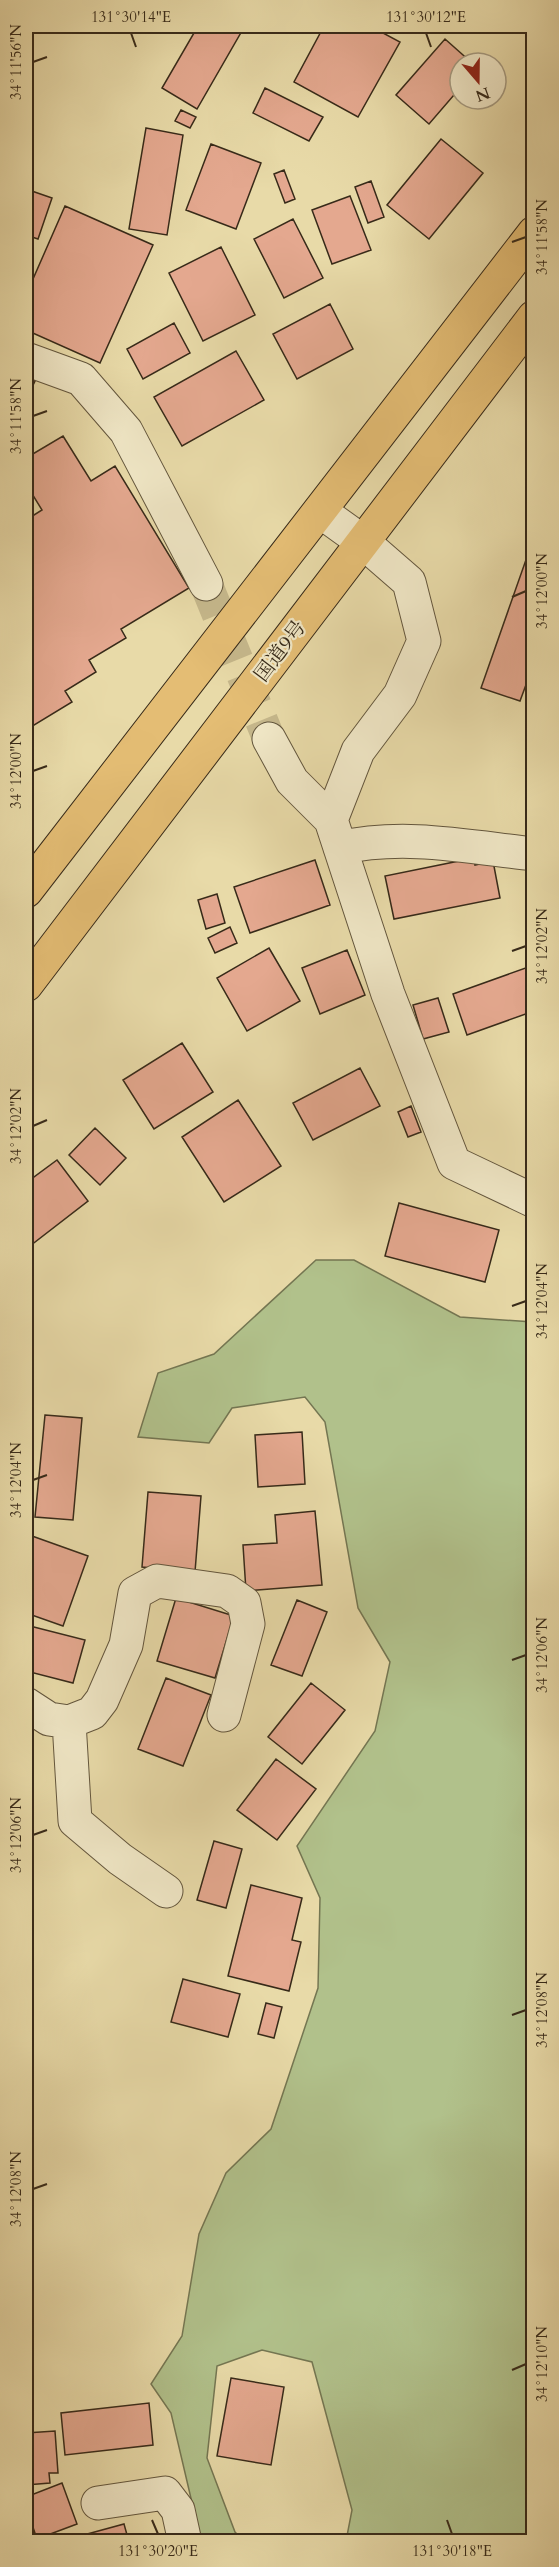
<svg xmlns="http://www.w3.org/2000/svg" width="559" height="2567" font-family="Cardo,'Noto Serif JP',serif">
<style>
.green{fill:#b1c18b;stroke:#747652;stroke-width:1.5}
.building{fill:#e4a88f;stroke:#372a19;stroke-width:1.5}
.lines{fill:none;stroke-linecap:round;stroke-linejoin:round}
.minor-tunnel{stroke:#c5b78b;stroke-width:33;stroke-dasharray:33 16;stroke-linecap:butt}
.minor-casing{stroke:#63563d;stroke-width:35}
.highway-casing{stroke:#372a19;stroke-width:35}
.minor{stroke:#f0e7c6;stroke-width:33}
.highway{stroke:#e4bd74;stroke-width:33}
.ticks{fill:none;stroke:#372a19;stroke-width:2}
.labels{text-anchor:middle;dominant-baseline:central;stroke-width:4.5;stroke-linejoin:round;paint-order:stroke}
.street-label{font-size:20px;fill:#372a19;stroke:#f0e7c6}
.neatline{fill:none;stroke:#372a19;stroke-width:2}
.ticks-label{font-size:15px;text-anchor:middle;fill:#372a19}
</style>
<rect width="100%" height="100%" fill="#e8daa8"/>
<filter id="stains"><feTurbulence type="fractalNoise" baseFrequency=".00333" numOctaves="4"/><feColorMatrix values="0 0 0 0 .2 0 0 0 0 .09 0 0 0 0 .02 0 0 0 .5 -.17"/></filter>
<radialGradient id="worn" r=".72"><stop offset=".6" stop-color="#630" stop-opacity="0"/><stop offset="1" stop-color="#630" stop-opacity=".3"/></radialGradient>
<path class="green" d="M316,1260H354L460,1317L533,1322V2541H346L352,2510L312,2362L262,2350L217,2366L207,2458L235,2532L244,2541H201L171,2413L151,2384L182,2336L199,2234L226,2173L271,2129L318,1988L320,1898L297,1846L375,1731L390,1662L358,1608L325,1422L305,1397L232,1408L209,1443L138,1437L158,1373L214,1354Z"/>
<path class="building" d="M198,26H237L243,29L197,109L162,88Z
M324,26H370L400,42L358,117L294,82Z
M445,39L472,63H460V88L429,124L396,95Z
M265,88L323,117L309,141L253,113Z
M181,110L196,117L190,128L175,121Z
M146,128L183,135L167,235L129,229Z
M441,139L483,173L429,239L387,205Z
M211,144L261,163L236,229L186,210Z
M284,170L295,199L285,203L274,174Z
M371,181L384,217L368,223L355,187Z
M26,189L52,198L38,239L26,235Z
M350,196L371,250L332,264L312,210Z
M65,206L153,245L100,363L26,330V295Z
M293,219L323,278L284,298L254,239Z
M221,247L255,315L203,341L169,273Z
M330,304L353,349L297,379L273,334Z
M174,323L190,353L143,379L127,349Z
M236,351L264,400L182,446L154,397Z
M26,376L35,381L26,400Z
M63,436L91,481L115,466L189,588L121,629L126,638L89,660L96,672L65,691L72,702L26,730V520L42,510L26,484V458Z
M534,537V663L520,701L481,688Z
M474,858L475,865L493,861L500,898L394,919L385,876Z
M315,860L330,905L250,933L234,887Z
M217,894L225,923L206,929L198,900Z
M230,927L237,943L215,953L208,938Z
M269,948L300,1001L247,1031L217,978Z
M347,950L365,995L320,1014L302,968Z
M534,965V1011L467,1035L453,994Z
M438,998L449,1032L423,1039L413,1005Z
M182,1043L213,1092L154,1129L123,1080Z
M360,1068L380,1106L313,1140L293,1103Z
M238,1100L281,1166L224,1202L182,1137Z
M411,1106L421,1132L408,1137L398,1112Z
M95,1128L126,1158L100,1185L69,1155Z
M57,1160L88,1201L26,1249V1183Z
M399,1203L499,1230L485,1282L385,1256Z
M534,1268V1290L527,1288Z
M45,1415L82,1418L73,1520L35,1517Z
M302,1432L305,1484L258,1487L255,1435Z
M148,1492L201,1496L195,1572L142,1567Z
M315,1511L322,1585L246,1591L243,1545L277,1543L275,1515Z
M32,1536L88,1556L63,1626L26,1613V1553Z
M176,1598L234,1616L215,1678L157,1661Z
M297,1600L327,1612L302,1676L271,1665Z
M26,1625L85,1640L73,1683L26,1671Z
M166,1678L211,1695L183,1766L138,1749Z
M311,1683L345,1710L302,1764L268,1737Z
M276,1759L316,1789L277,1840L237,1810Z
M214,1841L242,1849L226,1908L197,1900Z
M251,1885L302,1898L292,1940L301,1942L289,1991L228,1976Z
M183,1979L240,1994L228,2037L171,2022Z
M266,2003L282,2007L274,2038L258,2034Z
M231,2378L284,2387L271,2465L217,2456Z
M149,2403L153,2445L65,2455L61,2413Z
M55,2431L58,2473H49L50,2483L26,2485V2433Z
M62,2483L77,2524L37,2539L26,2507V2497Z
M124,2524L129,2542H58Z"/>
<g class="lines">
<path class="minor-tunnel" d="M206,584L269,739"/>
<g class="minor-casing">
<path id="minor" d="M26,359L81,379L126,431L206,584
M320,511L363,542L409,582L424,641L400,695L358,751L331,820
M269,739L292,781L331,820L388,994L454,1163L534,1201
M340,848C403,833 470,847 534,854
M26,1704L49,1719L69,1722L75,1821L120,1859L166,1891
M69,1722L92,1713L102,1700L126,1645L135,1593L157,1581L227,1591L244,1603L248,1624L224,1715
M98,2503L165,2493L178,2510L185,2542"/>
</g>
<g class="highway-casing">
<path id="highway" d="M26,891L534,233
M26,985L534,317"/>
</g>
<use href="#minor" class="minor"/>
<use href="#highway" class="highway"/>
</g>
<path class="ticks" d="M131,33L136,47M426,33L431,47M33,62L47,57M512,242L526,237M33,416L47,411M512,597L526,591M33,771L47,766M512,951L526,946M33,1126L47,1120M512,1306L526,1301M33,1480L47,1475M512,1660L526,1655M33,1835L47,1830M512,2015L526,2010M33,2189L47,2184M512,2370L526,2364M152,2520L158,2534M447,2520L452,2534"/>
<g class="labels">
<g class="street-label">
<text transform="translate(280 651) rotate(-53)">国道9号</text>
</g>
</g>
<rect width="559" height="2567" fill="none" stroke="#e8daa8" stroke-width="66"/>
<g transform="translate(478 81) rotate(160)"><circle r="28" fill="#f0e7c6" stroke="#a69b81" stroke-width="1.5"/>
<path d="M0-4.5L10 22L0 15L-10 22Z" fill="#8f2418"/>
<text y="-9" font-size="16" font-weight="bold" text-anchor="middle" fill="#372a19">N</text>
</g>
<rect x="33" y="33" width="493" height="2501" class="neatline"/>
<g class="ticks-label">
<text x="131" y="22">131°30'14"E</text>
<text x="426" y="22">131°30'12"E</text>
<text transform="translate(16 62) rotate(-90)" y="5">34°11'56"N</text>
<text transform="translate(542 237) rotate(-90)" y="5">34°11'58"N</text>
<text transform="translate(16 416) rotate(-90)" y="5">34°11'58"N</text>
<text transform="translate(542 591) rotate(-90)" y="5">34°12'00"N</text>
<text transform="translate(16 771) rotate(-90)" y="5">34°12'00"N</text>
<text transform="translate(542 946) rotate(-90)" y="5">34°12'02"N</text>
<text transform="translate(16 1126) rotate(-90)" y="5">34°12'02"N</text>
<text transform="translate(542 1301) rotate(-90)" y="5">34°12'04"N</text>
<text transform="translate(16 1480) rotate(-90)" y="5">34°12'04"N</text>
<text transform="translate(542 1655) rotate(-90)" y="5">34°12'06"N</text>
<text transform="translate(16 1835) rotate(-90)" y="5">34°12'06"N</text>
<text transform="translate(542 2010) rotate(-90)" y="5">34°12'08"N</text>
<text transform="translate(16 2189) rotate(-90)" y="5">34°12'08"N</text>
<text transform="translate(542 2364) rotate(-90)" y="5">34°12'10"N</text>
<text x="158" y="2556">131°30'20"E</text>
<text x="452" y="2556">131°30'18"E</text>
</g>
<rect width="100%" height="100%" filter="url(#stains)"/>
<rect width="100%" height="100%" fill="url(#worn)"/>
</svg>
